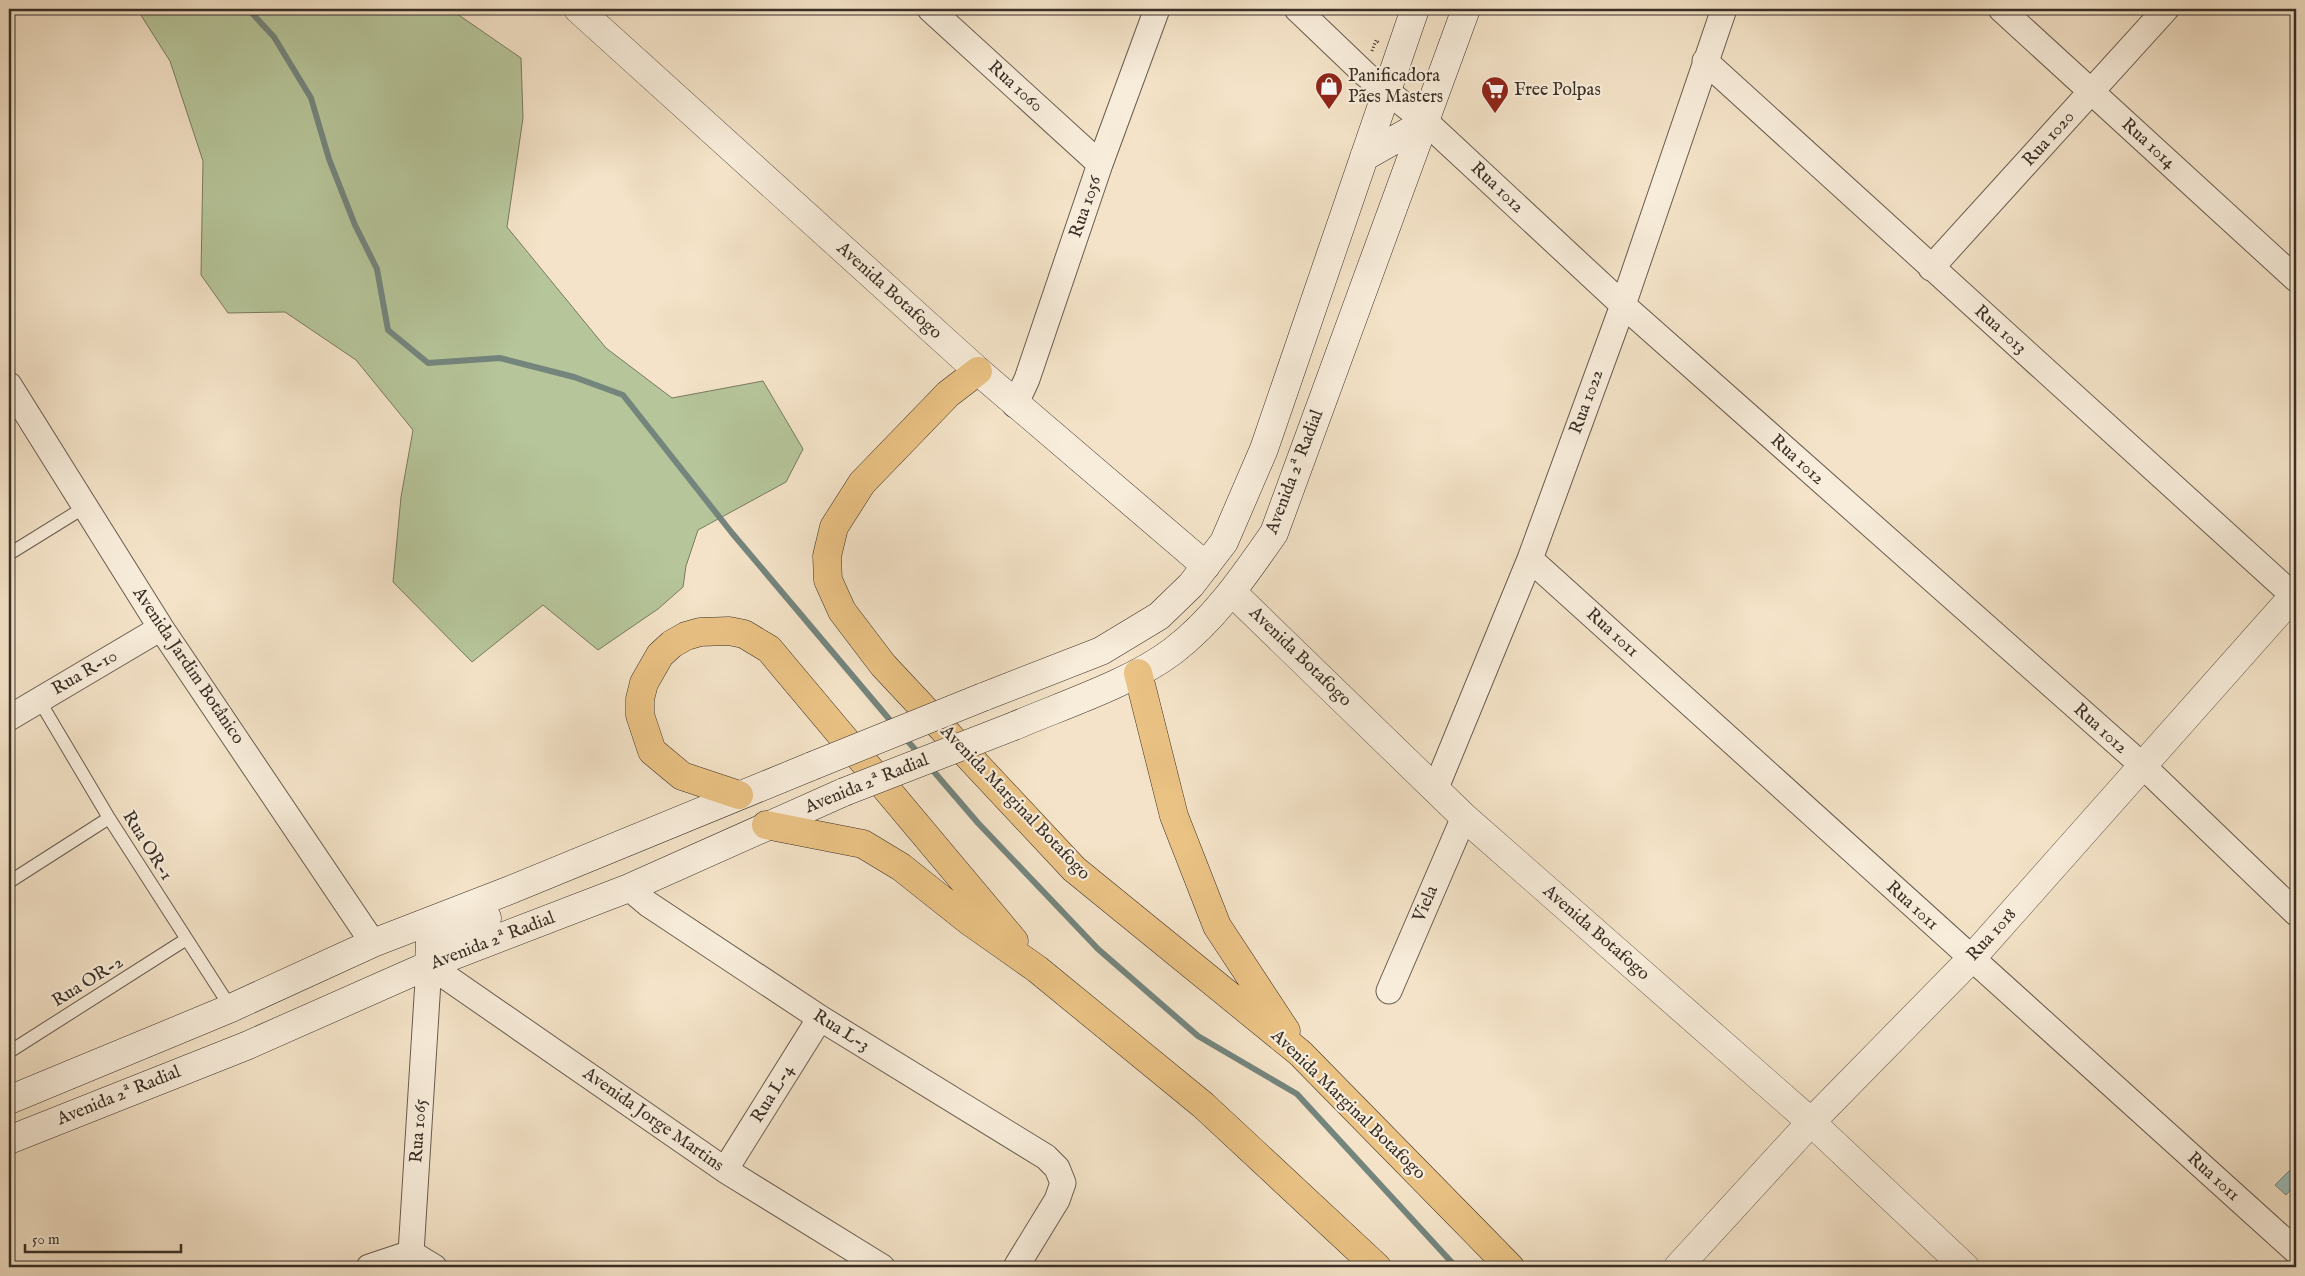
<svg xmlns="http://www.w3.org/2000/svg" width="2305" height="1276" font-family="'IM FELL English',serif">
<style>
.green{fill:#b6c59a;stroke:#787a60}
.water{fill:#9cbeb8;stroke:#74857e}
.lines{fill:none;stroke-linecap:round;stroke-linejoin:round}
.stream{stroke:#74857e;stroke-width:6}
.service-casing{stroke:#685c4e;stroke-width:14}
.minor-casing{stroke:#685c4e;stroke-width:27}
.tertiary-casing{stroke:#685c4e;stroke-width:29}
.secondary-casing{stroke:#392f26;stroke-width:29}
.primary-casing{stroke:#392f26;stroke-width:29}
.path{stroke:#392f26;stroke-width:3;stroke-dasharray:1 2.5;stroke-linecap:butt}
.service{stroke:#f8eddb;stroke-width:12}
.minor{stroke:#f8eddb;stroke-width:25}
.tertiary{stroke:#f8eddb;stroke-width:28}
.secondary{stroke:#f8eddb;stroke-width:28}
.primary{stroke:#eac284;stroke-width:28}
.secondary-bridge-casing{stroke:#392f26;stroke-width:29;stroke-linecap:butt}
.secondary-bridge{stroke:#f8eddb;stroke-width:28}
.labels{text-anchor:middle;dominant-baseline:central;stroke-width:4.5;stroke-linejoin:round;paint-order:stroke}
.poi-label{font-size:18px;fill:#392f26;stroke:#f8eddb;text-anchor:start}
.street-label{font-size:18px;fill:#392f26;stroke:#f8eddb}
</style>
<rect width="100%" height="100%" fill="#f4e3c8"/>
<filter id="stains"><feTurbulence type="fractalNoise" baseFrequency=".004" numOctaves="4"/><feColorMatrix values="0 0 0 0 .2 0 0 0 0 .09 0 0 0 0 .02 0 0 0 .5 -.17"/></filter>
<radialGradient id="worn" r=".72"><stop offset=".6" stop-color="#630" stop-opacity="0"/><stop offset="1" stop-color="#630" stop-opacity=".3"/></radialGradient>
<path class="green" d="M137,9H450L521,58L523,118L507,227L606,348L672,398L763,381L803,449L786,482L698,530L686,566L683,587L658,609L598,650L543,605L472,662L393,582L401,497L413,430L356,360L285,312L228,313L201,275L203,161L170,61Z"/>
<path class="water" d="M2296,1164V1184L2286,1195L2275,1185Z"/>
<g class="lines">
<path class="stream" d="M248,9L274,37L311,98L329,159L355,225L377,269L388,330L428,363L500,358L574,377L623,395L732,533L895,726
M904,737L921,756
M929,766L978,823L1098,949L1198,1036L1297,1094L1456,1267"/>
<g class="service-casing">
<path id="service" d="M9,554L85,507
M39,700L109,818L231,1008
M9,882L109,818
M9,1052L185,940"/>
</g>
<g class="minor-casing">
<path id="minor" d="M930,9L1100,164
M1297,9L1365,74L1426,122L1623,305L2142,765L2296,913
M2001,9L2296,279
M1705,61L2296,598
M1931,268L2166,9
M9,385L161,628L373,943
M1015,405L1027,379L1100,164L1157,9
M1530,559L2296,1251
M9,718L161,628
M1435,790L1530,559L1623,305L1724,9
M629,888L648,904L820,1018L1046,1157L1057,1168L1063,1183L1057,1200L1016,1267
M429,965L725,1170L882,1267
M1389,991L1464,817
M725,1170L820,1018
M411,1253L434,1267
M369,1267L411,1253L429,965"/>
</g>
<g class="tertiary-casing">
<path id="tertiary" d="M578,9L978,371
M1233,593L1464,817L1811,1122L1965,1267
M1678,1267L1811,1122L1971,959L2296,593"/>
</g>
<g class="secondary-casing">
<path id="secondary" d="M1364,157L1426,122
M978,371L1206,566
M983,697L1101,651L1159,616L1191,585L1224,542L1264,449L1415,9
M1014,726C1063,705 1131,683 1173,651C1215,619 1244,576 1274,533L1466,9
M429,965L430,942L487,918
M9,1100L231,1008L373,943L510,890L812,766
M9,1140L246,1046L429,965L629,888L844,792"/>
</g>
<g class="primary-casing">
<path id="primary" d="M978,371L948,394L862,483L834,527L827,556L828,580L842,611L883,665L1074,869L1300,1053L1510,1267
M1138,673L1174,816L1217,926L1286,1031
M739,795L682,776L652,751L640,715V699L644,683L660,655L672,644L686,636L700,632L729,631L744,634L769,649L1014,941
M766,825L863,844L901,867L969,921L1037,969L1203,1105L1377,1267"/>
</g>
<path class="path" d="M1372,51L1376,40L1379,43"/>
<use href="#service" class="service"/>
<use href="#minor" class="minor"/>
<use href="#tertiary" class="tertiary"/>
<use href="#secondary" class="secondary"/>
<use href="#primary" class="primary"/>
<g class="secondary-bridge-casing">
<path id="secondary-bridge" d="M812,766L983,697
M844,792L1014,726"/>
</g>
<use href="#secondary-bridge" class="secondary-bridge"/>
</g>
<defs>
<g id="shop-pin" transform="scale(1.4375)"><path d="M0 17L-7.5 6A9.5 9.5 0 1 1 7.5 6Z" fill="#8f2418" stroke="#f8eddb"/><path d="M-5-2.5h2.3a2.7 3.5 0 0 1 5.4 0H5L5.5 6h-11ZM-1.5-2.5h3a1.5 2.3 0 0 0-3 0Z" fill="#fff"/></g>
<g id="supermarket-pin" transform="scale(1.4375)"><path d="M0 17L-7.5 6A9.5 9.5 0 1 1 7.5 6Z" fill="#8f2418" stroke="#f8eddb"/><path d="M-6-5.5h2.5l.6 2H6L4.5 2H-2.5L-4.4-4H-6ZM-1.5 3.2a1.3 1.3 0 1 0 .1 0ZM3 3.2a1.3 1.3 0 1 0 .1 0Z" fill="#fff"/></g>
</defs>
<g fill-rule="evenodd">
<use href="#shop-pin" x="1329" y="86"/>
<use href="#supermarket-pin" x="1495" y="90"/>
</g>
<g class="labels">
<g class="poi-label">
<text x="1348" y="76">Panificadora<tspan x="1348" dy="21">Pães Masters</tspan></text>
<text x="1514" y="90">Free Polpas</text>
</g>
<g class="street-label">
<text transform="translate(1015 87) rotate(42)">Rua 1060</text>
<text transform="translate(2049 139) rotate(-48)">Rua 1020</text>
<text transform="translate(2148 144) rotate(42)">Rua 1014</text>
<text transform="translate(1497 188) rotate(43)">Rua 1012</text>
<text transform="translate(1086 207) rotate(-71)">Rua 1056</text>
<text transform="translate(889 291) rotate(42)">Avenida Botafogo</text>
<text transform="translate(2000 330) rotate(42)">Rua 1013</text>
<text transform="translate(1587 402) rotate(-70)">Rua 1022</text>
<text transform="translate(1797 460) rotate(42)">Rua 1012</text>
<text transform="translate(1295 472) rotate(-69)">Avenida 2ª Radial</text>
<text transform="translate(1612 633) rotate(42)">Rua 1011</text>
<text transform="translate(1300 657) rotate(44)">Avenida Botafogo</text>
<text transform="translate(188 666) rotate(56)">Avenida Jardim Botânico</text>
<text transform="translate(85 673) rotate(-30)">Rua R-10</text>
<text transform="translate(2100 729) rotate(42)">Rua 1012</text>
<text transform="translate(867 784) rotate(-22)">Avenida 2ª Radial</text>
<text transform="translate(1015 803) rotate(46)">Avenida Marginal Botafogo</text>
<text transform="translate(147 846) rotate(58)">Rua OR-1</text>
<text transform="translate(1426 904) rotate(-67)">Viela</text>
<text transform="translate(1912 906) rotate(42)">Rua 1011</text>
<text transform="translate(1596 933) rotate(41)">Avenida Botafogo</text>
<text transform="translate(1992 935) rotate(-48)">Rua 1018</text>
<text transform="translate(493 941) rotate(-21)">Avenida 2ª Radial</text>
<text transform="translate(88 982) rotate(-32)">Rua OR-2</text>
<text transform="translate(841 1031) rotate(32)">Rua L-3</text>
<text transform="translate(773 1094) rotate(-58)">Rua L-4</text>
<text transform="translate(119 1096) rotate(-22)">Avenida 2ª Radial</text>
<text transform="translate(1348 1105) rotate(44)">Avenida Marginal Botafogo</text>
<text transform="translate(653 1120) rotate(35)">Avenida Jorge Martins</text>
<text transform="translate(419 1131) rotate(-86)">Rua 1065</text>
<text transform="translate(2213 1177) rotate(42)">Rua 1011</text>
</g>
</g>
<rect width="2305" height="1276" fill="none" stroke="#f4e3c8" stroke-width="30"/>
<rect x="10" y="10" width="2285" height="1256" fill="none" stroke="#392f26" stroke-width="2.5"/>
<rect x="15" y="15" width="2275" height="1246" fill="none" stroke="#392f26"/>
<path d="M25 1244v8h156v-8" fill="none" stroke="#392f26" stroke-width="2.5"/>
<text x="32" y="1244" font-size="15" fill="#392f26" stroke="#f8eddb" stroke-width="4" paint-order="stroke">50 m</text>
<rect width="100%" height="100%" filter="url(#stains)"/>
<rect width="100%" height="100%" fill="url(#worn)"/>
</svg>
